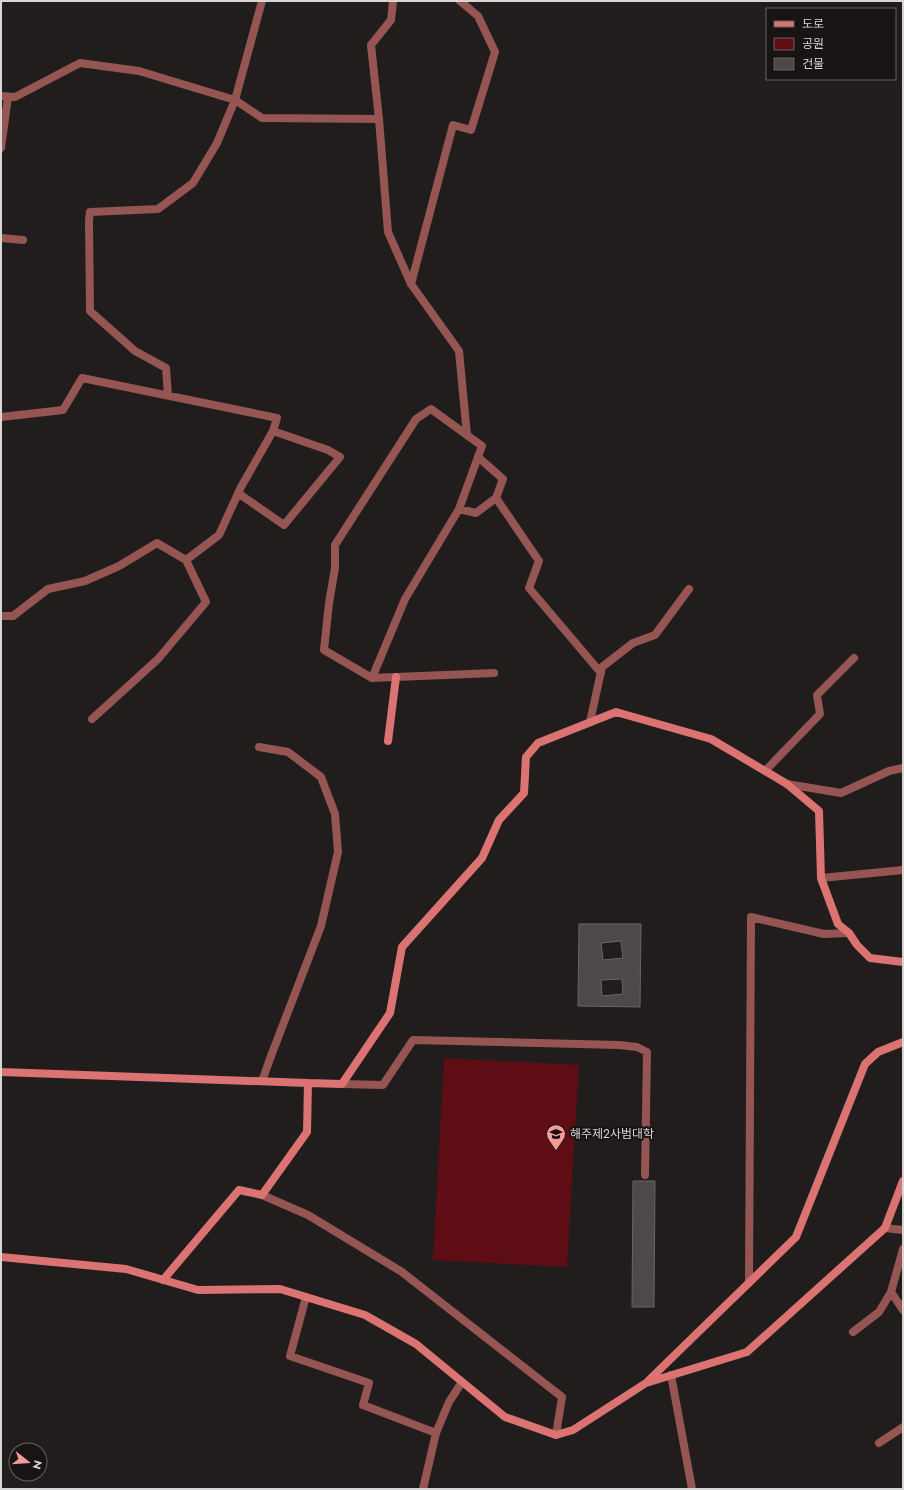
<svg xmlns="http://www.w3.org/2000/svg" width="904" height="1490" font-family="Jost,'Noto Sans KR',sans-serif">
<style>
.green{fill:#5e0d14}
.building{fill:#4d4949;stroke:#6a6666;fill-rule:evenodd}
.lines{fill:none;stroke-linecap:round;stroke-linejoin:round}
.street{stroke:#955553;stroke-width:8}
.secondary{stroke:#da7371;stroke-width:8}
.labels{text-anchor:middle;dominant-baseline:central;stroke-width:4;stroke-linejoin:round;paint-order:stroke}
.poi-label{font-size:12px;fill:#d8d6d5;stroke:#171413;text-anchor:start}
</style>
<rect width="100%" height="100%" fill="#201d1c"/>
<path class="green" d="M444,1058L579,1065L567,1267L433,1260Z"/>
<path class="building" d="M579,924H641L640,1007L578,1006ZM621,941L623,958L603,960L601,943ZM622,979L623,994L602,996L601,980Z
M633,1181H655L654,1307H632Z"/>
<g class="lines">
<path class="street" d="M1,96L15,97L80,63L139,71L235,100L262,118L379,119L371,45L391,20L393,1
M379,119L388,232L411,284L459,351L467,435
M1,148L8,97
M1,238L23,240
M411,284L453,125L471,130L495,52L478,16L460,1
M168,395L166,368L135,351L90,311L89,220L90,212L158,209L193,183L217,143L235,100L262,1
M1,417L63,410L82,378L277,418L273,431L241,487L219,535L186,560L157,543L119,566L85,581L48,589L13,616H1
M478,457L503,479L496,498
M238,493L284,525L340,457L328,450L273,431
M494,673L372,678L405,599L459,509L476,513L496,498L539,561L529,588L601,673
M372,678L324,650L329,603L335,568V545L416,419L431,409L482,446L459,509
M92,719L158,659L206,602L186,560
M590,722L602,667L633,643L655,635L689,589
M259,747L288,752L321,777L335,814L338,852L321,926L271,1056L262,1081
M765,771L820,714L817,695L854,658
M787,784L841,793L889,771L903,768
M821,878L903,870
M342,1084L383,1085L413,1040L619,1045L637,1047L647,1052L645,1175
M262,1195L308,1215L402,1272L562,1397L556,1435
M885,1228L903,1230
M749,1283L751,917L824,934L849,933
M891,1292L903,1310
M306,1297L290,1356L369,1383L363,1405L436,1433
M853,1332L879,1312L891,1292L903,1249
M671,1375L692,1489
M879,1443L903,1427
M423,1489L436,1433L449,1402L462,1382"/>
<path class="secondary" d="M388,741L396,677
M1,1072L308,1083
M1,1257L126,1269L198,1290L280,1289L365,1315L416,1344L505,1417L556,1435L573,1430L646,1383L747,1352L885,1228L903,1181
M163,1280L239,1190L262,1195L307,1132L308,1083L342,1084L390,1013L402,947L482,858L499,820L524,793L526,757L538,743L616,712L711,739L787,784L819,811L821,878L838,924L849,933L857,945L870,958L903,962
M648,1381L796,1237L865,1064L878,1052L903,1042"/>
</g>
<defs>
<g id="university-pin" transform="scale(1)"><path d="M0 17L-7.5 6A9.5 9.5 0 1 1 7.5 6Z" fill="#f59b97" stroke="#171413"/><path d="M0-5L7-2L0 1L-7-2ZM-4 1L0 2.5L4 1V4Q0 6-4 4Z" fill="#111"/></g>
</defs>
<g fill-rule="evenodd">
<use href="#university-pin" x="556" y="1134"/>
</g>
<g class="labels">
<g class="poi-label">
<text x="570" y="1134">해주제2사범대학</text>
</g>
</g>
<rect width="904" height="1490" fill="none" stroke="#d8d6d5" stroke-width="4"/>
<rect x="766" y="8" width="130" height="72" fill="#171413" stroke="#646261"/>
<rect x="774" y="21" width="20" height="6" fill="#da7371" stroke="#646261"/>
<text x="802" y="28" font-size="12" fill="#d8d6d5">도로</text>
<rect x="774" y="38" width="20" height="12" fill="#5e0d14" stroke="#646261"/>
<text x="802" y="48" font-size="12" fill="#d8d6d5">공원</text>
<rect x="774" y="58" width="20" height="12" fill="#4d4949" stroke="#646261"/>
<text x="802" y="68" font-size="12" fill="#d8d6d5">건물</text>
<g transform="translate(28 1462) rotate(107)"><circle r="19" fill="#171413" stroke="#646261"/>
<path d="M0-3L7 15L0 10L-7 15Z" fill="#f59b97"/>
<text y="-6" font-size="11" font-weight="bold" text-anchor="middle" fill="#d8d6d5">N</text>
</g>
</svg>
